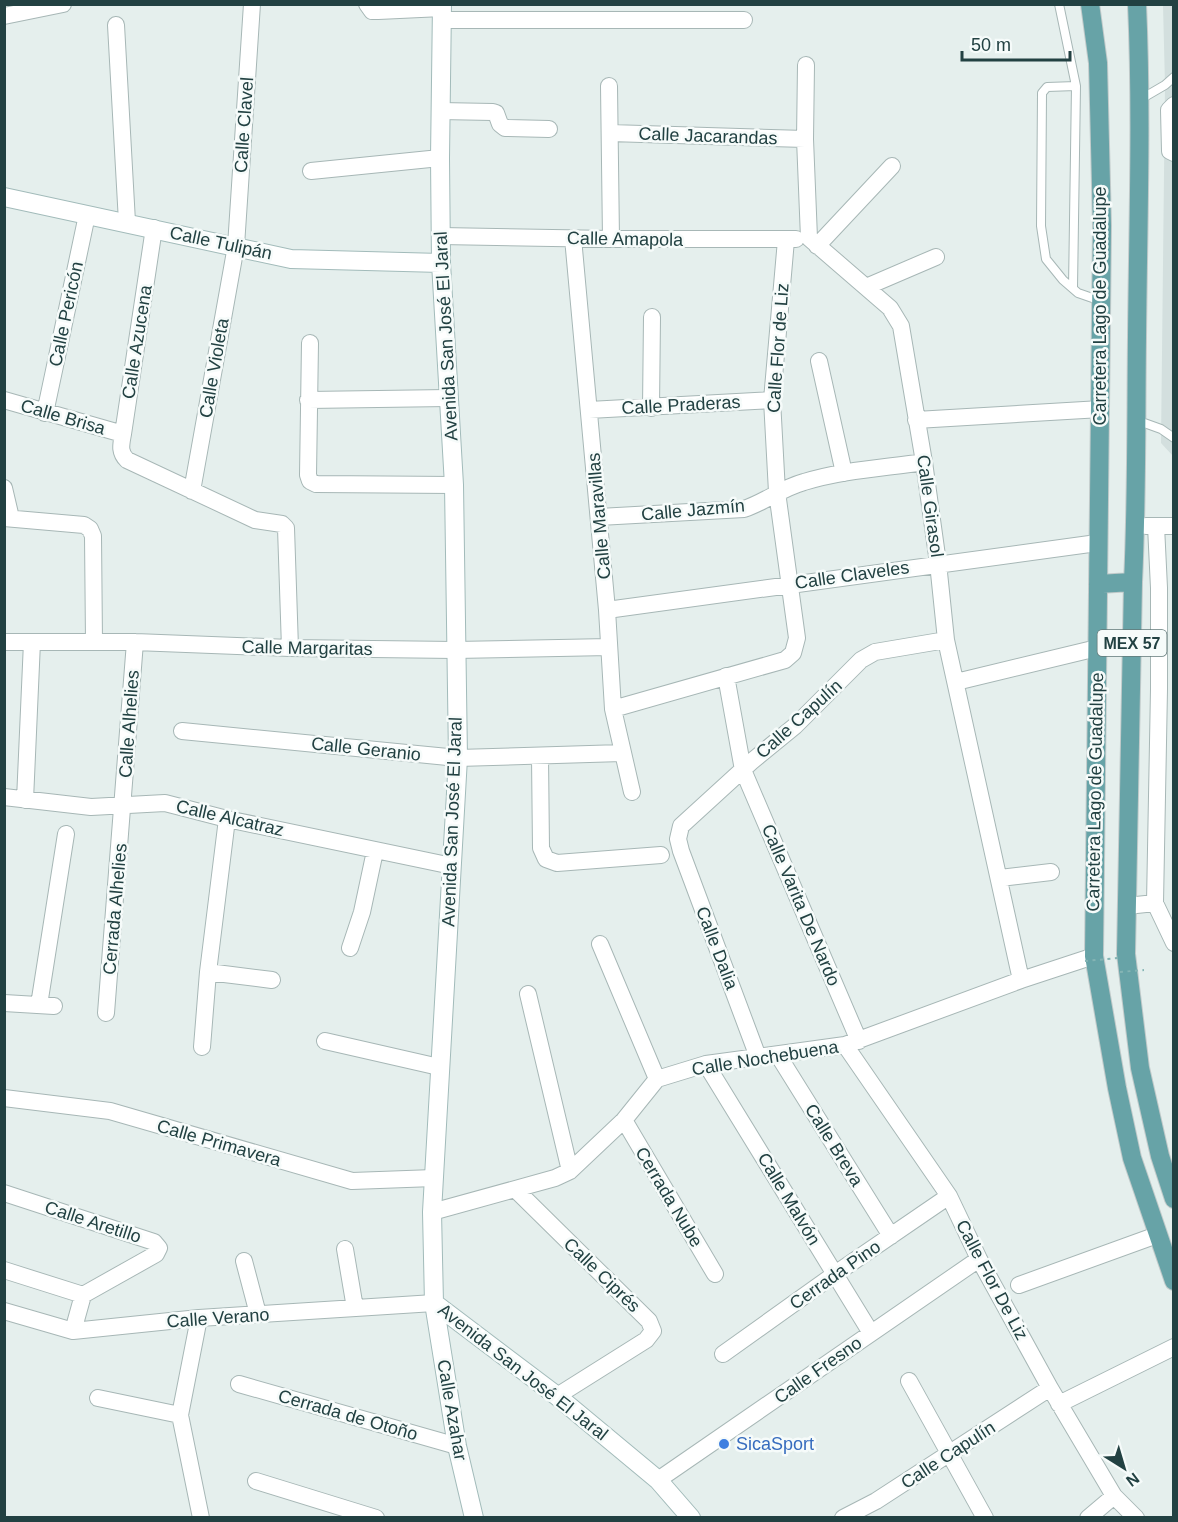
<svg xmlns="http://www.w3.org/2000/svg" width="1178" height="1522" font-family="Arial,sans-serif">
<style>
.built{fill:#d3dfde}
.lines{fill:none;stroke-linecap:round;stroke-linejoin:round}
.lane-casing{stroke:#a7b7b6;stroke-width:10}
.street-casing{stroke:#a7b7b6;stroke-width:18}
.secondary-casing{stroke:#a2bbba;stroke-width:20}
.primary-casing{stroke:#c1caca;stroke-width:20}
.lane{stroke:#fff;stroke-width:8}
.street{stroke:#fff;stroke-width:16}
.secondary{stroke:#fff;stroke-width:18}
.primary{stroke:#67a3a7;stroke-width:18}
.path-bridge{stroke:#84b4b4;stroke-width:2;stroke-dasharray:3 4.5;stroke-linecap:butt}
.shop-dot{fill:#3f7fe0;stroke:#f6fbfa;stroke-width:2}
.labels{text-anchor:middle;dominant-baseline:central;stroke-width:5;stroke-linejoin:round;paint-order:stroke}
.shield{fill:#f6fbfa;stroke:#627979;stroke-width:1.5}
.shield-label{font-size:16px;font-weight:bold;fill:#224142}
.street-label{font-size:18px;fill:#224142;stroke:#f6fbfa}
.shop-label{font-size:18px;fill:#366cbe;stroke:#f6fbfa;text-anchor:start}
</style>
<rect width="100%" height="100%" fill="#e5efed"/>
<path class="built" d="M1173,4V456L1161,443L1165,85L1163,5Z"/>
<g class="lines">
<g class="lane-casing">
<path id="lane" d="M1059,4L1076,86L1073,288
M1076,86L1047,87L1042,93L1041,226L1046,259L1063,280L1078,293L1101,301
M1141,99L1165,85L1174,77
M1136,420L1161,429L1174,438"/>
</g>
<g class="street-casing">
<path id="street" d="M367,4L372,11H378L442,8
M4,16L63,4
M441,20H744
M116,25L127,222
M806,65L805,139L809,238L890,308L901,326L924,462L938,563L946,640L1021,980
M609,86L611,239
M1174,105L1169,110L1170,151L1174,153
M440,111L493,112L496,113L500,124L505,128L549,129
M610,133L805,139
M311,171L440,158
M154,228L123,434C121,445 119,452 127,460L255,520L282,524L286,528L290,648
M441,236L611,239H796
M573,238L607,610L613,709L632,792
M817,246L892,166
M866,287L936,257
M310,343L308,475L310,481L316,484L454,485
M819,361L844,473
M4,400L123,434
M308,400L448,398
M651,408L652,317
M589,410L772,400
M45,413L87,215
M916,420L1101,409
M4,488L11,518
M192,491L236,246L252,4
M599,517L744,509C765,502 782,488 804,482C843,470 884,468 924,462
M4,518L84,525L90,529L93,536L94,642
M1146,526H1174
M1156,526L1159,588V689L1155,903L1174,943
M607,610L1097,543
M4,642H135L290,648L455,650L609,647
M726,676L743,770L859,1041
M956,682L1097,648
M613,709L785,660L793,653L797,638L777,492L772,400L786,240
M182,731L458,758L622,753
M540,757L541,848L546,859L557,863L661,855
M4,797L91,807L165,803L227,819L452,866
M25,800L32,642
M1000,878L1051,872
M1127,906L1155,903
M600,944L657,1079
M350,948L362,912L375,851
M208,972L272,980
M528,994L570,1171
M4,1003L54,1006
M39,1005L66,834
M106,1013L135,642
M325,1041L439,1067
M845,1045L949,1196L979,1259L1050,1388L1114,1496L1136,1518
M202,1047L208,972L227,819
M778,1055L891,1236
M758,1057L681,851L678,839L681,826L751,762L795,726L861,660L875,652L946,640
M706,1064L871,1333
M4,1098L110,1111L352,1181L434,1178
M624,1120L715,1274
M516,1190L649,1321L653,1331L646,1340L557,1396
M4,1193L154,1242L159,1248L156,1254L83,1295L73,1331
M432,1212L555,1178L570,1171L624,1120L657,1079L706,1064L845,1045L1021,980L1094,956
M345,1249L355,1308
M244,1261L258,1314
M4,1270L83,1295
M1019,1285L1157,1235
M4,1311L73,1331L199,1318L434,1303
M199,1318L180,1415L201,1518
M723,1354L835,1274L949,1196
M909,1381L985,1518
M239,1384L457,1446
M98,1398L180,1415
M1059,1404L1174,1347
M658,1480L979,1259
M256,1481L376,1518
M843,1518L876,1501L1050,1388
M1088,1518L1114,1496"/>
</g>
<g class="secondary-casing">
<path id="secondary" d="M442,4L440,158L441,263L454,485L458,758L432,1212L434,1303L457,1446L474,1518
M4,197L291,259L441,263
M434,1303L557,1396L658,1480L691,1518"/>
</g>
<g class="primary-casing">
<path id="primary" d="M1090,4L1098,63L1102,226L1094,956L1117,1088L1132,1158L1174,1281
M1137,4C1142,115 1138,226 1137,337C1136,419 1137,501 1133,582L1126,954L1140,1068L1160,1156L1174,1199
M1098,584L1133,582"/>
</g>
<use href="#lane" class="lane"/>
<use href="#street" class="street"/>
<use href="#secondary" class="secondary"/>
<use href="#primary" class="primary"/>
<path class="path-bridge" d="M1085,961L1119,958
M1120,972L1144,970"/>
</g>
<circle class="shop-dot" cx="724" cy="1444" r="6"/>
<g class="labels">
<rect class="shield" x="1097.5" y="630" width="69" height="26" rx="4.5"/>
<g class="shield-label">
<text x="1132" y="643">MEX 57</text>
</g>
<g class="street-label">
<text transform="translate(244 125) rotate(-86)">Calle Clavel</text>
<text transform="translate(708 136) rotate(2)">Calle Jacarandas</text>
<text transform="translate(625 239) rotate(1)">Calle Amapola</text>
<text transform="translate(221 243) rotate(12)">Calle Tulipán</text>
<text transform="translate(1100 306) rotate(-90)">Carretera Lago de Guadalupe</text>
<text transform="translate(66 314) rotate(-78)">Calle Pericón</text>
<text transform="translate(446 336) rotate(-93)">Avenida San José El Jaral</text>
<text transform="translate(137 342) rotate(-81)">Calle Azucena</text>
<text transform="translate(778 348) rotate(-86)">Calle Flor de Liz</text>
<text transform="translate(214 368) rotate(-80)">Calle Violeta</text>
<text transform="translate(681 405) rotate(-3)">Calle Praderas</text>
<text transform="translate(63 417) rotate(16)">Calle Brisa</text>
<text transform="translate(930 506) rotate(82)">Calle Girasol</text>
<text transform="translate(693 510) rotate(-5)">Calle Jazmín</text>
<text transform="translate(599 516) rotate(-95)">Calle Maravillas</text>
<text transform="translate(852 575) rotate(-8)">Calle Claveles</text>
<text transform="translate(307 648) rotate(1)">Calle Margaritas</text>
<text transform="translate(799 719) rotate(-42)">Calle Capulín</text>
<text transform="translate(129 724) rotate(-86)">Calle Alhelies</text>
<text transform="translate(366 749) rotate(6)">Calle Geranio</text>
<text transform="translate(1095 792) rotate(-89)">Carretera Lago de Guadalupe</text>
<text transform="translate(230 818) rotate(13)">Calle Alcatraz</text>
<text transform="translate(452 822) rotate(-88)">Avenida San José El Jaral</text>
<text transform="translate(801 905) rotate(67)">Calle Varita De Nardo</text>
<text transform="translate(115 909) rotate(-85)">Cerrada Alhelies</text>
<text transform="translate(717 948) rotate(69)">Calle Dalia</text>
<text transform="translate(765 1058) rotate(-9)">Calle Nochebuena</text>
<text transform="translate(219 1143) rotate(16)">Calle Primavera</text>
<text transform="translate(834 1145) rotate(58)">Calle Breva</text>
<text transform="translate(669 1197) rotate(59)">Cerrada Nube</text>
<text transform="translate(789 1199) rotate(59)">Calle Malvón</text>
<text transform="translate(93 1222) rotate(18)">Calle Aretillo</text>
<text transform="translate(602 1275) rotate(44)">Calle Ciprés</text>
<text transform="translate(835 1275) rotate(-35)">Cerrada Pino</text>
<text transform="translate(992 1280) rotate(62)">Calle Flor De Liz</text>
<text transform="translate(218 1318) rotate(-4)">Calle Verano</text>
<text transform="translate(818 1370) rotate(-35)">Calle Fresno</text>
<text transform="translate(523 1372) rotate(38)">Avenida San José El Jaral</text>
<text transform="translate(452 1410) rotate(80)">Calle Azahar</text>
<text transform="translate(348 1415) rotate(16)">Cerrada de Otoño</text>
<text transform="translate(948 1455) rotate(-33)">Calle Capulín</text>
</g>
<g class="shop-label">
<text x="736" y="1444">SicaSport</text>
</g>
</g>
<rect width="1178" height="1522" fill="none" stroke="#224142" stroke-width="12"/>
<g transform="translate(1124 1468) rotate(143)" stroke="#f6fbfa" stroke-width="4.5" paint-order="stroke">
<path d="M0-4.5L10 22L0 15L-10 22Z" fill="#224142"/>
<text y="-9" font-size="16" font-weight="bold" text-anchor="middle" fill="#224142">N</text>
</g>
<path d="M962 51v9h108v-9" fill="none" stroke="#224142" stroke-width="3"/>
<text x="971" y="51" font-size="18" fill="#224142" stroke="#f6fbfa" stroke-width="4.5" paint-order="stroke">50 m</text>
</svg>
